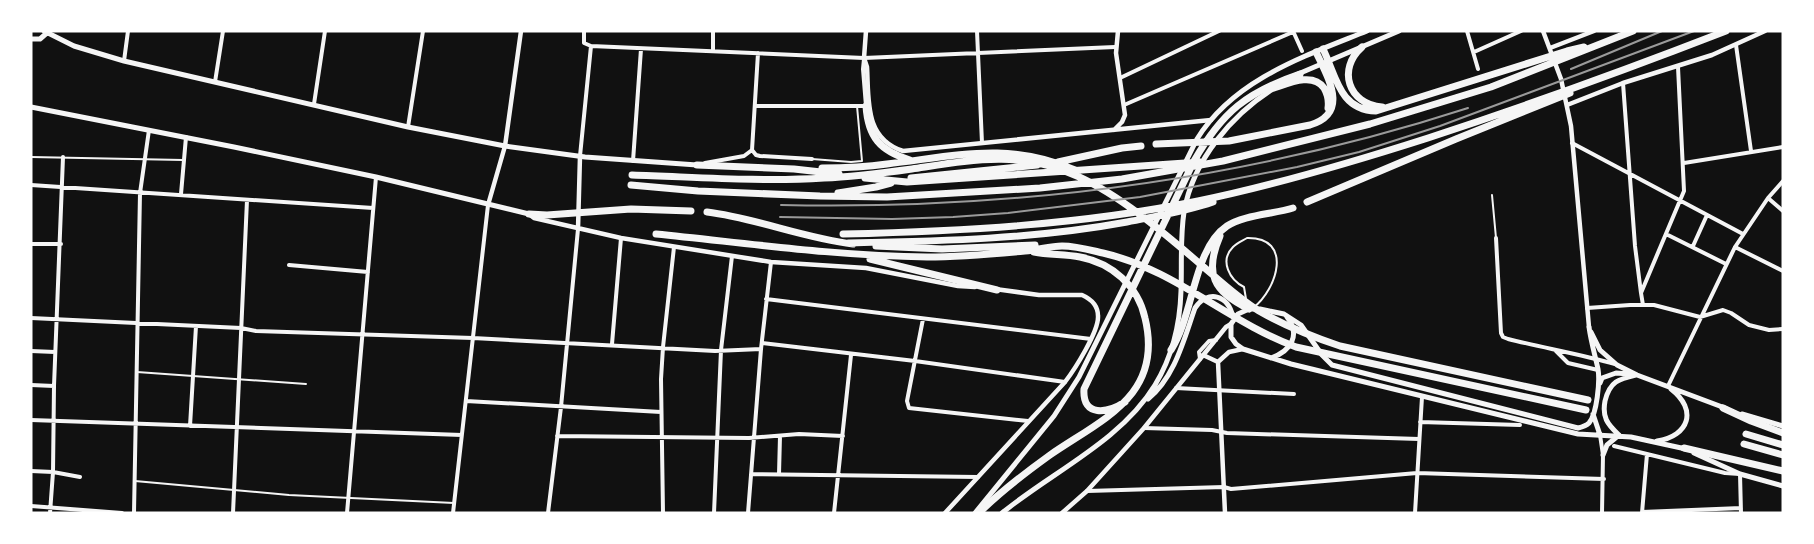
<svg xmlns="http://www.w3.org/2000/svg" width="1814" height="544" font-family="Montserrat,sans-serif">
<style>
.lines{fill:none;stroke-linecap:round;stroke-linejoin:round}
.service{stroke:#f5f5f5;stroke-width:2}
.minor{stroke:#f5f5f5;stroke-width:4}
.tertiary{stroke:#f5f5f5;stroke-width:4.5}
.secondary{stroke:#f5f5f5;stroke-width:5}
.motorway{stroke:#f5f5f5;stroke-width:7}
.rail{stroke:#9a9a9a;stroke-width:2}
</style>
<rect width="100%" height="100%" fill="#111"/>
<g class="lines">
<path class="service" d="M31,157L183,160
M812,159L851,162L862,161L857,106
M1492,195L1496,238
M1247,238C1294,237 1277,290 1253,308L1246,299L1244,287C1230,280 1219,261 1233,247C1237,243 1242,241 1247,238Z
M137,372L306,384
M135,481L289,495L454,503"/>
<path class="minor" d="M584,31V43L591,46L864,58L1115,47
M977,31L982,143
M1293,31L1302,51
M1467,31L1478,69
M1736,45L1751,151
M713,51V31
M1474,52L1521,31
M124,61L128,31
M1120,78L1219,31
M215,82L223,31
M1623,83L1635,246L1641,293
M314,104L325,31
M1124,105L1293,32
M755,106H866L863,69L864,59
M408,127L423,31
M1572,143L1743,234
M752,150L758,53
M752,150L756,155L760,156L812,159
M580,156L591,46
M633,161L641,49
M705,163L744,156L752,150
M1684,163L1783,147
M31,185L373,208
M181,194L186,137
M1768,198L1783,211
M1666,234L1726,264
M1496,238L1501,333L1503,337L1508,339C1544,348 1580,354 1615,364
M31,244H61
M1693,246L1707,215
M1735,247L1783,271
M289,265L368,272
M766,299L1091,339
M1643,305L1641,293L1684,191L1678,67
M1587,308L1630,305H1654L1700,317L1723,310L1731,313L1749,325L1769,330L1783,329
M31,318L241,328L256,331L473,338L715,351L761,349
M923,319L907,401L909,408L1028,421
M762,343L915,361L1065,382
M612,344L621,238
M31,351L55,352
M1556,351L1568,363L1598,370
M1200,359L1199,352L1209,341L1216,340
M31,385L54,386
M1668,386L1735,247L1768,198L1783,181
M1176,388L1294,394
M466,401L661,412
M31,420L462,435
M1420,422L1520,425
M190,426L196,326
M1144,428L1212,430L1227,433L1419,439
M1600,435L1603,455L1602,513
M557,436L749,438L799,434L843,436
M1614,446L1725,473L1740,474L1741,513
M31,471L53,472L80,477
M751,474L978,477
M779,474L780,436
M1087,491L1224,487L1231,489L1417,473L1604,479
M31,506L122,513
M1642,512L1741,508
M50,513L53,472L54,386L63,157
M134,513L140,193L149,130
M233,513L247,200
M347,513L376,177
M453,513L488,205
M548,513L561,407L578,229
M663,513L661,379L663,347L674,247
M714,513L721,350L732,256
M748,513L761,349L771,262
M834,513L851,355
M1415,513L1422,397
M1642,513L1647,454"/>
<path class="tertiary" d="M866,31L864,58L867,67C869,100 864,138 903,151L1211,120
M1543,31L1561,79L1571,126L1589,327
M1550,48L1594,31
M1567,105L1623,83L1712,55L1765,31
M1114,130L1122,122L1125,115L1116,53L1118,31
M488,205L505,146L521,31
M530,215L534,218L621,238L771,262L866,268L958,286L975,287
M578,229L580,156
M1203,355L1218,362
M945,513L1065,382C1075,369 1099,331 1098,316C1098,306 1091,299 1082,295H1039L995,289
M1062,513L1087,491L1144,428L1226,327L1231,324
M1225,513L1218,362L1229,352L1243,349"/>
<path class="secondary" d="M44,31L74,46L124,61L408,127L505,146L585,157L697,165
M31,39H40L48,32
M1298,74L1399,31
M31,107L234,147L376,177L529,214
M1589,327C1591,342 1595,355 1598,369C1600,381 1597,414 1589,423C1586,426 1582,427 1578,428L1332,365L1322,355L1301,325L1284,314L1260,309H1249L1238,314L1231,324V337L1236,344L1243,349L1291,364L1578,434L1631,437L1686,449
M1591,332L1600,350L1617,365L1637,375L1725,408
M1271,358C1291,351 1301,335 1287,317
M1600,383L1602,378L1616,373L1629,374
M1148,399C1175,377 1184,339 1195,308C1208,289 1228,295 1233,317
M1593,414L1600,435
M1742,414L1783,426
M1619,435C1607,424 1602,417 1605,401C1610,381 1619,379 1636,375
M1657,441C1689,436 1698,410 1671,389
M1694,453L1740,474L1783,486
M1603,455L1607,445L1619,435
M975,513L1054,416L1079,377L1197,139C1234,79 1305,56 1367,31
M1002,513C1052,472 1121,441 1155,385C1172,357 1180,323 1181,291C1182,265 1180,238 1184,212C1193,160 1232,114 1276,87"/>
<path class="motorway" d="M1362,47C1337,69 1348,104 1382,107
M1323,49C1336,75 1339,110 1376,111L1567,51L1584,47
M1274,88C1289,83 1313,72 1324,88C1328,95 1329,101 1328,108
M866,106C868,137 880,151 910,160
M1156,144L1229,141L1310,125C1350,113 1328,78 1316,52
M1058,162L1122,148L1141,146
M697,165L794,169L839,174
M822,168C844,168 866,167 887,164C956,156 1009,141 1075,170
M632,175C696,177 760,182 824,178C853,177 883,173 912,169C972,160 1019,150 1077,176C1120,195 1164,233 1199,263C1219,280 1238,298 1259,311C1285,326 1313,337 1340,346L1588,400
M865,178L907,182L1200,162
M911,178L1037,165
M631,185L698,191L820,196L887,197L1040,188L1122,179L1223,161L1370,124L1491,87L1633,31
M838,193L876,187L891,183
M1307,202L1456,139L1570,93
M707,212C756,218 803,238 853,244
M529,214L547,215L631,209L691,211
M656,234C746,243 837,256 927,257C960,257 993,254 1025,251C1038,250 1050,246 1062,246C1076,246 1090,250 1103,253C1174,269 1228,322 1296,347L1586,410
M843,234C963,231 1080,225 1198,201C1276,185 1353,162 1428,138C1529,105 1628,69 1726,31
M1220,236C1204,273 1213,292 1249,309
M849,243C943,241 1035,239 1127,222C1156,216 1185,212 1213,202
M876,246L942,249L1035,245
M870,259L997,290
M1171,350C1194,315 1193,249 1227,226C1243,215 1274,214 1293,208
M1125,402C1108,413 1082,418 1084,389L1194,161C1222,112 1247,92 1300,74
M1723,408L1751,421L1783,433
M1746,434L1783,445
M1744,444L1783,455
M1684,448L1783,471
M979,513C1001,491 1025,473 1050,455C1102,419 1164,396 1145,318C1138,286 1112,263 1080,257C1065,254 1049,255 1034,252"/>
<path class="rail" d="M1571,69L1662,31
M781,205C1014,210 1246,180 1468,108
M780,217L892,219L953,217L1008,213L1140,197L1297,167L1359,152L1440,126L1694,31"/>
</g>
<rect width="1814" height="544" fill="none" stroke="#ffffff" stroke-width="65"/>
</svg>
